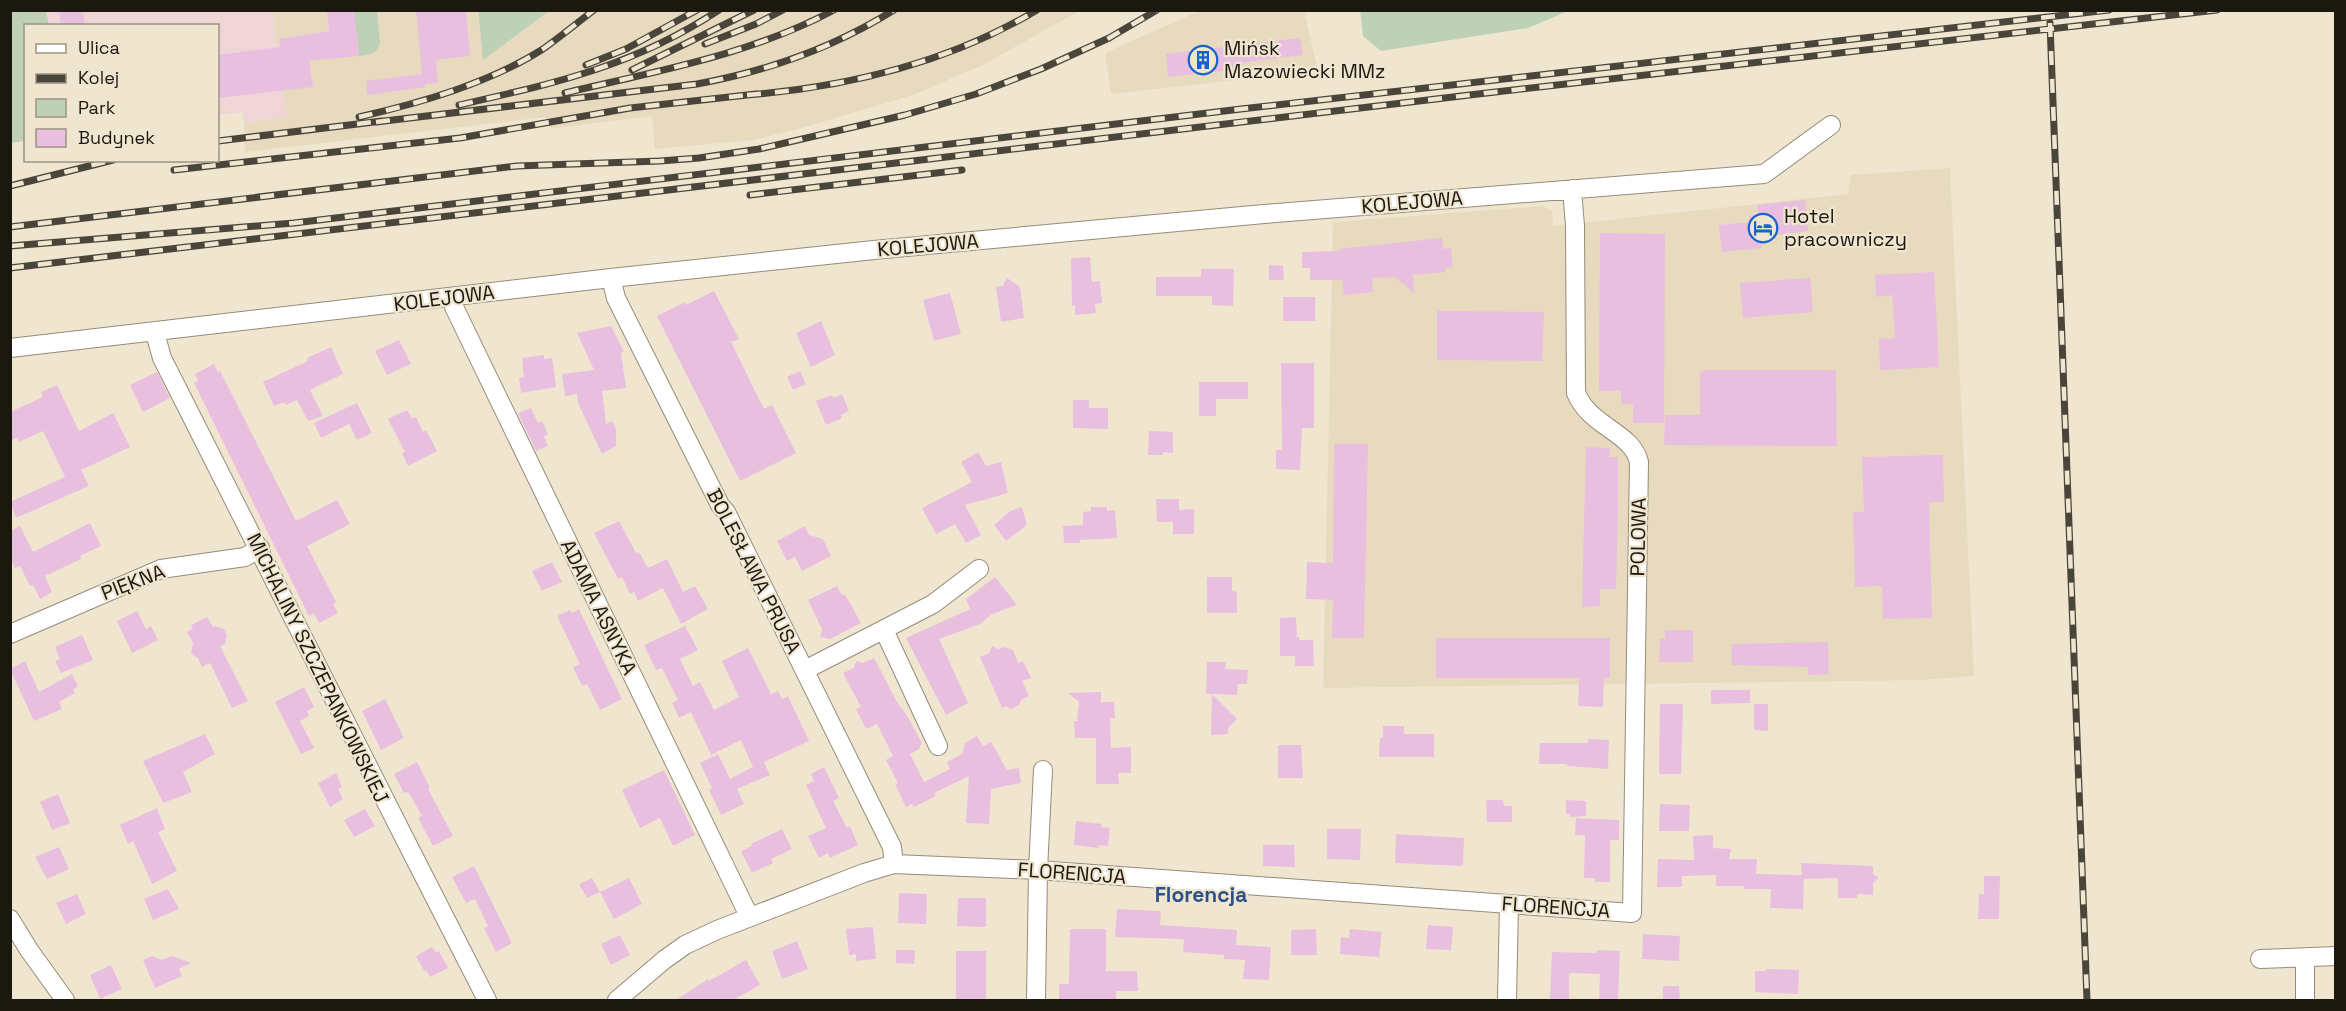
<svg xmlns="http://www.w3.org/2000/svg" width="2346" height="1011" font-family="'Space Grotesk',sans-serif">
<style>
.commercial{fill:#f0d5d7}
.built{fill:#e8dabe}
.green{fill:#bed1b6}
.building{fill:#e9bfe0}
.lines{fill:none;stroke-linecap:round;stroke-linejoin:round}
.minor-casing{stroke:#958b78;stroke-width:20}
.minor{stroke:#fff;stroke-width:18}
.rail-casing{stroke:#4a453a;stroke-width:7}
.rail{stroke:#f0e6d0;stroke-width:4.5;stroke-dasharray:14;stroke-linecap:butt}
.labels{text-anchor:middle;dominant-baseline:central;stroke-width:4.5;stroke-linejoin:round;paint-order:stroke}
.poi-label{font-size:20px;fill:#1b1810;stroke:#f0e6d0;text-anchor:start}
.street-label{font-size:20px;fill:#1b1810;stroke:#f0e6d0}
.neighbourhood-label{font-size:21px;font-weight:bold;fill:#2c5087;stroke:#f0e6d0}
</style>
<rect width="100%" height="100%" fill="#f0e6d0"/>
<path class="commercial" d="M46,11H272L287,117L244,123L242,112L218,115V26L49,25Z"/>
<path class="built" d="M272,11H478L483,60L549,11H1079L983,65L913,95L802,128L754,140L655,149L652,116L550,129L546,117L245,152L244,123L287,117Z
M1199,11H1304L1318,71L1111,94L1105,53Z
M1950,168L1974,676L1921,680L1323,688L1333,222L1543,206L1552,211L1553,226L1848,194L1851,175Z"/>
<path class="green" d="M478,10H549V11L483,60Z
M1360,10H1568V11L1528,28L1381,51L1363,36Z
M10,11H46L49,25L26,26L25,141L11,143Z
M354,11H377L380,44C376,54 369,55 359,56Z"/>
<path class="building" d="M59,10H83L85,26H61Z
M327,10H354L359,56L309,61L313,87L218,98V55L280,47L279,39L329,31Z
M416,10H466L470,56L436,60L438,83L425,84V87L367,95L366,81L422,74Z
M1300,38L1303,55L1240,63L1241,69L1168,77L1166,54Z
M1805,200L1808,231L1761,237L1762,248L1722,252L1719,225L1750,222L1749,216L1758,215L1757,205Z
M1600,233L1665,234L1664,423H1633V404H1621V391H1599Z
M1442,238L1443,249L1451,248L1453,267L1445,268V272L1413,275L1414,293L1395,277L1372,278L1373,292L1344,295L1342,280H1310V268H1302V252L1340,251L1339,249Z
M1090,257L1092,282L1100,281L1102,303L1095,304L1096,313L1075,315V306H1072L1071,258Z
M1269,265L1283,266L1284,280H1269Z
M1201,269H1234L1233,306L1212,305V296H1156V277H1201Z
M1934,272L1939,367L1880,370L1879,339L1895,338L1892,295L1876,297L1875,275Z
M1007,278L1020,287L1024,318L1001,322L996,287L1003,286Z
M1810,278L1813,312L1743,318L1740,283Z
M714,291L739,339L731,342L764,409L772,405L796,453L740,481L657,316L685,302L686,305Z
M950,293L961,334L934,341L923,300Z
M1283,297H1315V321H1283Z
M1437,311L1544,312L1542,361L1437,360Z
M821,321L835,355L811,367L796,333Z
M611,326L624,352L621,353L626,388L602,391L606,424L612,421L616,429V446L602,454L578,403L577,394L565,396L562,374L594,370L577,333Z
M399,340L411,364L387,375L375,351Z
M331,347L343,374L310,390L323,416L308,421L297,400L286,405L284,402L274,406L263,382L308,361L307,358Z
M544,355V359L552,358L556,387L521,393L519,378L524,377L522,358Z
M1281,363H1314V428H1302L1300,470L1276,469V450H1282Z
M214,364L218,372L220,371L296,521L337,500L350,524L307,546L336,602L333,604L338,613L319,623L314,613L309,616L194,383L198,381L195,374Z
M1708,370H1836L1837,446L1664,445L1665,415H1700V372Z
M800,371L806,384L793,390L787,377Z
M157,372L170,398L143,412L130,385Z
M1199,382H1248V399H1216V416H1199Z
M57,385L79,431L113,413L130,447L81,470L89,486L16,518L10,502L65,477L43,431L19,442L17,438L10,441V412L43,397L41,392Z
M842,394L849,411L841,415L842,418L826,425L816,401L832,395L834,398Z
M1073,400H1089V408H1108V429L1073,428Z
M357,403L372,433L357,440L349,424L321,438L314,423Z
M531,408L538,423L542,421L548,434L544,436L548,446L536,451L518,413Z
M407,410L412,418L416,417L423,432L426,430L437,451L408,466L402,453L405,452L388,419Z
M1149,431L1173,432V453L1163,452V455H1148Z
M1334,444H1368L1364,638H1332L1333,600L1306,599L1307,562L1333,563Z
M1586,447L1610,448V457H1618V505L1616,589H1600V606L1582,607Z
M978,452L986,466L1001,462L1008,493L965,505L981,535L966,543L955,524L936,534L922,508L972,482L961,462Z
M1943,455L1944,502H1929L1932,618L1883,619L1882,586L1855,587L1853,512H1864L1862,457Z
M1156,499H1179V510L1194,509V534H1173V522H1157Z
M1022,507L1027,525L1006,541L994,525L1010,511Z
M1091,507H1107V511L1115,510L1117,538L1080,540V543H1064L1063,526L1083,525V512L1091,511Z
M619,521L636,553L639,552L648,568L667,559L683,592L695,586L708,609L681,624L663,588L638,601L634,592L630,594L622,577L618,579L594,533Z
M90,523L101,546L80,556L81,559L45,576L52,592L40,599L33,585L30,586L20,566L15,568L10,557V531L20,526L33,552Z
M805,526L809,535L823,539L831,556L802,571L795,557L787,561L777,541Z
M552,562L562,582L542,591L532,571Z
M995,577L1017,605L992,614L980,624L939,639L968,703L946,715L906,638L970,609L966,599Z
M1207,577H1232V591L1237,592V613H1207Z
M837,586L841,594L846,596L861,623L830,639L820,637L822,629L808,600Z
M579,609L622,699L600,710L587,684L582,686L573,667L580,664L557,616L570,610L572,613Z
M137,611L146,629L151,626L158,640L132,653L117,621Z
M207,617L213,627L215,626L224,629L227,636L225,644L220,646L248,701L232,708L210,663L202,667L198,658L191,654L193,643L187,632L193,628L191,625Z
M1296,617L1297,637H1300L1299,640H1313L1314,666H1295V656H1280V618Z
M685,626L698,650L680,659L693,686L700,682L714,710L739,697L722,661L748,648L771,694L778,691L782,699L788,696L809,741L764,762L770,775L737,789L744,804L721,815L709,790L712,788L700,763L718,754L730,779L753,767L741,740L711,755L691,712L679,718L672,703L678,700L662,668L656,670L644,645Z
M1665,630H1693V662H1659L1660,639H1665Z
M82,635L93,660L61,673L55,661L60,659L55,647Z
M1436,638H1610V678H1604L1603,707L1578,706L1579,678H1436Z
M1828,642L1829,674L1808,675V667L1731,665L1732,644Z
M992,646L999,649L1004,647L1013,650L1018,663L1023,661L1031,678L1022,681L1029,696L1021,700L1019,705L1011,709L1006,706L1002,708L980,657L989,653Z
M874,658L897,702L906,714L922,743L919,749L910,754L924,782L950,769L947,762L962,754L965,743L977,736L983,746L991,742L1007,770L1019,768L1021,783L991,789L989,824L966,823L969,776L934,793L936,796L914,807L912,804L906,807L895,784L898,783L886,760L893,756L877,724L866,729L856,709L861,707L843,673L854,668L856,661L863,663Z
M25,661L39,692L72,674L78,686L73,690L75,693L59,702L62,709L34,721L10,669Z
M1207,662H1226L1225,669L1248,670L1247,684H1238L1237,695L1212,694L1237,719L1228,728V734L1211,735L1212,694H1206Z
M304,687L314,707L307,711L309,716L300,721L314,748L301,754L275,702Z
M1711,690H1750V703L1711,704Z
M1101,692V702H1114L1115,718H1110L1111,748L1131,747V773H1118L1119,784H1096V738H1075L1074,721H1077L1079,702L1068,693Z
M385,699L404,738L381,750L362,711Z
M1660,704H1683L1681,774H1659Z
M1754,704H1768V731L1754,730Z
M1383,726H1404V734H1434V757H1379L1380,738H1383Z
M205,734L215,754L183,772L192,792L163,803L143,761Z
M1588,739L1609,740L1608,769L1567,766V764H1539L1540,743H1588Z
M1278,745H1301L1303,778H1278Z
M417,762L430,788L428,789L453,836L433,846L418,818L422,816L408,792L404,793L394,774Z
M824,767L839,798L833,801L847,828L850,826L858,845L830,858L828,853L819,858L808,836L826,828L806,785L814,781L811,774Z
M664,770L695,835L673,846L660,818L640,828L622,790Z
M336,773L342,787L338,789L343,799L330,807L318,783Z
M58,794L70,823L52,830L40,802Z
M1486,800H1503L1504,806H1512V822H1487Z
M1566,800L1586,801V816L1570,817V814H1566Z
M1660,804L1690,805L1689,831H1659Z
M157,808L165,829L158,832L177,871L152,884L133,841L128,844L120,825Z
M365,809L375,826L354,837L344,820Z
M1576,818L1619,820V840H1610V882H1595V878H1584L1585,835H1575Z
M1076,821L1102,824L1101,827L1110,828L1108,846L1099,845V848L1074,845Z
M782,829L792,849L771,859L773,863L752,873L741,851L752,846L751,844Z
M1327,829H1361L1360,860L1327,859Z
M1396,834L1464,838L1463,866L1395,863Z
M1713,835V848L1731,849L1729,859H1757L1756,874L1802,875L1801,863L1873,866V874L1879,878L1873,883V895L1857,894V898H1838V878L1804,879L1803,909L1770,908L1771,889H1744V886H1716V875L1682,876V887H1657L1658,859L1694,860L1693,836Z
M1263,845H1294L1295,867L1263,866Z
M59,847L69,869L47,879L35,857Z
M474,866L512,943L496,952L484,928L488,926L475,899L466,903L452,877Z
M1984,876H2000L1999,919H1978L1979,894H1984Z
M592,878L600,892L587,898L579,884Z
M629,878L642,904L614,919L600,892Z
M168,889L179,909L153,920L144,899Z
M899,893L927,894L926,924L898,923Z
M77,894L86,914L66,924L56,903Z
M958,898H986V927L957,926Z
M1117,909L1161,911L1160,925L1237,930L1236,945L1271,947L1269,980L1243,979L1245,960L1224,959V955L1183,952L1184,939L1115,937Z
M1428,925L1453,927L1451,950L1426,949Z
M873,927L876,959L856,961V954L849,955L846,929Z
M1070,929H1106V971H1137L1138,991H1116V999L1059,1000V984H1069Z
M1316,929L1317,955H1291V930Z
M1350,929L1382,932L1379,957L1340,954L1341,937L1349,938Z
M1643,934L1680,936L1679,961L1642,959Z
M620,935L630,955L611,965L601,944Z
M797,941L808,969L782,979L772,951Z
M432,947L436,953L439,951L448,968L430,977L426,970L424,971L416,956Z
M896,950H915L914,964L896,963Z
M1597,950L1620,951L1618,1000H1599L1600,974L1573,973L1569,974V1000H1550L1552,952L1597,953Z
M956,951H986V1000H956Z
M152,956L162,960L172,956L191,963L179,969L182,976L155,988L143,960Z
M746,960L760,985L733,1000H676L708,979L709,981Z
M111,965L122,989L100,999L90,975Z
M1766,969L1799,970L1798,994L1755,992V971H1766Z
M1663,986H1679L1680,1000H1663Z"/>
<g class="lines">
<g class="minor-casing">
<path id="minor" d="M611,278L616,298L720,505L726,512L892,847L894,864
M452,297L454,307L749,916
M155,333L162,358C272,572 377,787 487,1000
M10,348L611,278L874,250L1264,214L1764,174L1831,125
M884,630L938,746
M10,634L161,569L245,557L260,548
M805,670L933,604L979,569
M10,919L29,950L65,1000
M2305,958V1000
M2260,959L2336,956
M617,1000L664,960L685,945L717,930L864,873L894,864L1038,870L1632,913L1639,462C1632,432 1590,427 1576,393L1575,226L1572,189
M1036,1000L1038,870L1043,770
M1507,1000L1509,904"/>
</g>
<use href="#minor" class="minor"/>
<g class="rail-casing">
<path id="rail" d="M2050,23L2087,1000
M705,44L756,24L783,10
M586,65L626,49L697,10
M632,70L754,10
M565,93C656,71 750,55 834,10
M747,95C848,87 950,62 1037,10
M459,105C556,83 634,66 719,10
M359,117C420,103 490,83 543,49C560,37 577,23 594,10
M376,122L697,84C768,71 833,48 894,10
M218,141L382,121
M174,170L460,138L630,108L756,94
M10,186L113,160
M750,195L962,170
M10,227L517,166L660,161L699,158L759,149L905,115L976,94L1041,69L1109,38L1157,10
M10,246L294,223L1241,109L2109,10
M10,268L1478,94L2217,10"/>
</g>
<use href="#rail" class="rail"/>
</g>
<defs>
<g id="building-ring" transform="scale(1.5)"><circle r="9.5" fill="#f0e6d0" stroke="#1663cd" stroke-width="1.5"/><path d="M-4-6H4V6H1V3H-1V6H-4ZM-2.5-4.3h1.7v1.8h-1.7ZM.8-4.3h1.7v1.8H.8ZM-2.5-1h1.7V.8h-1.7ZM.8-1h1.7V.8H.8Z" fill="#1663cd"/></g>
<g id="hotel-ring" transform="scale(1.5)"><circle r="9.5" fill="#f0e6d0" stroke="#1663cd" stroke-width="1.5"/><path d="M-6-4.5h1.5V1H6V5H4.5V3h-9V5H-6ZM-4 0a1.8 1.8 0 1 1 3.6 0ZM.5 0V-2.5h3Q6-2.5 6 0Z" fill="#1663cd"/></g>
</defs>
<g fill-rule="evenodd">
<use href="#building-ring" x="1203" y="60"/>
<use href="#hotel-ring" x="1763" y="228"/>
</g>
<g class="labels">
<g class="poi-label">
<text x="1224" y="48">Mińsk<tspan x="1224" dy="23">Mazowiecki MMz</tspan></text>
<text x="1784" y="216">Hotel<tspan x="1784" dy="23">pracowniczy</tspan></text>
</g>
<g class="street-label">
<text transform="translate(1412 202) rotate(-5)">KOLEJOWA</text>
<text transform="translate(928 245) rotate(-5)">KOLEJOWA</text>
<text transform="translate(444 298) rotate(-7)">KOLEJOWA</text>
<text transform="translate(1638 537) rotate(-89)">POLOWA</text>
<text transform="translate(754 571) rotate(63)">BOLESŁAWA PRUSA</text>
<text transform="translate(133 582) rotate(-21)">PIĘKNA</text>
<text transform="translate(599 607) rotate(64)">ADAMA ASNYKA</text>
<text transform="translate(318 668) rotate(64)">MICHALINY SZCZEPANKOWSKIEJ</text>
<text transform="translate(1072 873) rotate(4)">FLORENCJA</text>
<text transform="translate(1556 907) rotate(4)">FLORENCJA</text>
</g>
<g class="neighbourhood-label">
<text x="1201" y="894">Florencja</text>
</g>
</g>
<rect width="2346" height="1011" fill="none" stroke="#1b1810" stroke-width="24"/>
<rect x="24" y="24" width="195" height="138" fill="#f0e6d0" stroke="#9b9483" stroke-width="1.5"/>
<rect x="36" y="44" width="30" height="9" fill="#ffffff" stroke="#9b9483" stroke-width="1.5"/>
<text x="78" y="54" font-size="18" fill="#1b1810">Ulica</text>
<rect x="36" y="74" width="30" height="9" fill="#4a453a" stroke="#9b9483" stroke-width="1.5"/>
<text x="78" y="84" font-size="18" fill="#1b1810">Kolej</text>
<rect x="36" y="99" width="30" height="18" fill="#bed1b6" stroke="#9b9483" stroke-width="1.5"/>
<text x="78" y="114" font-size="18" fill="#1b1810">Park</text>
<rect x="36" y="129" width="30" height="18" fill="#e9bfe0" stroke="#9b9483" stroke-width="1.5"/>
<text x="78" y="144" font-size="18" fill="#1b1810">Budynek</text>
</svg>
